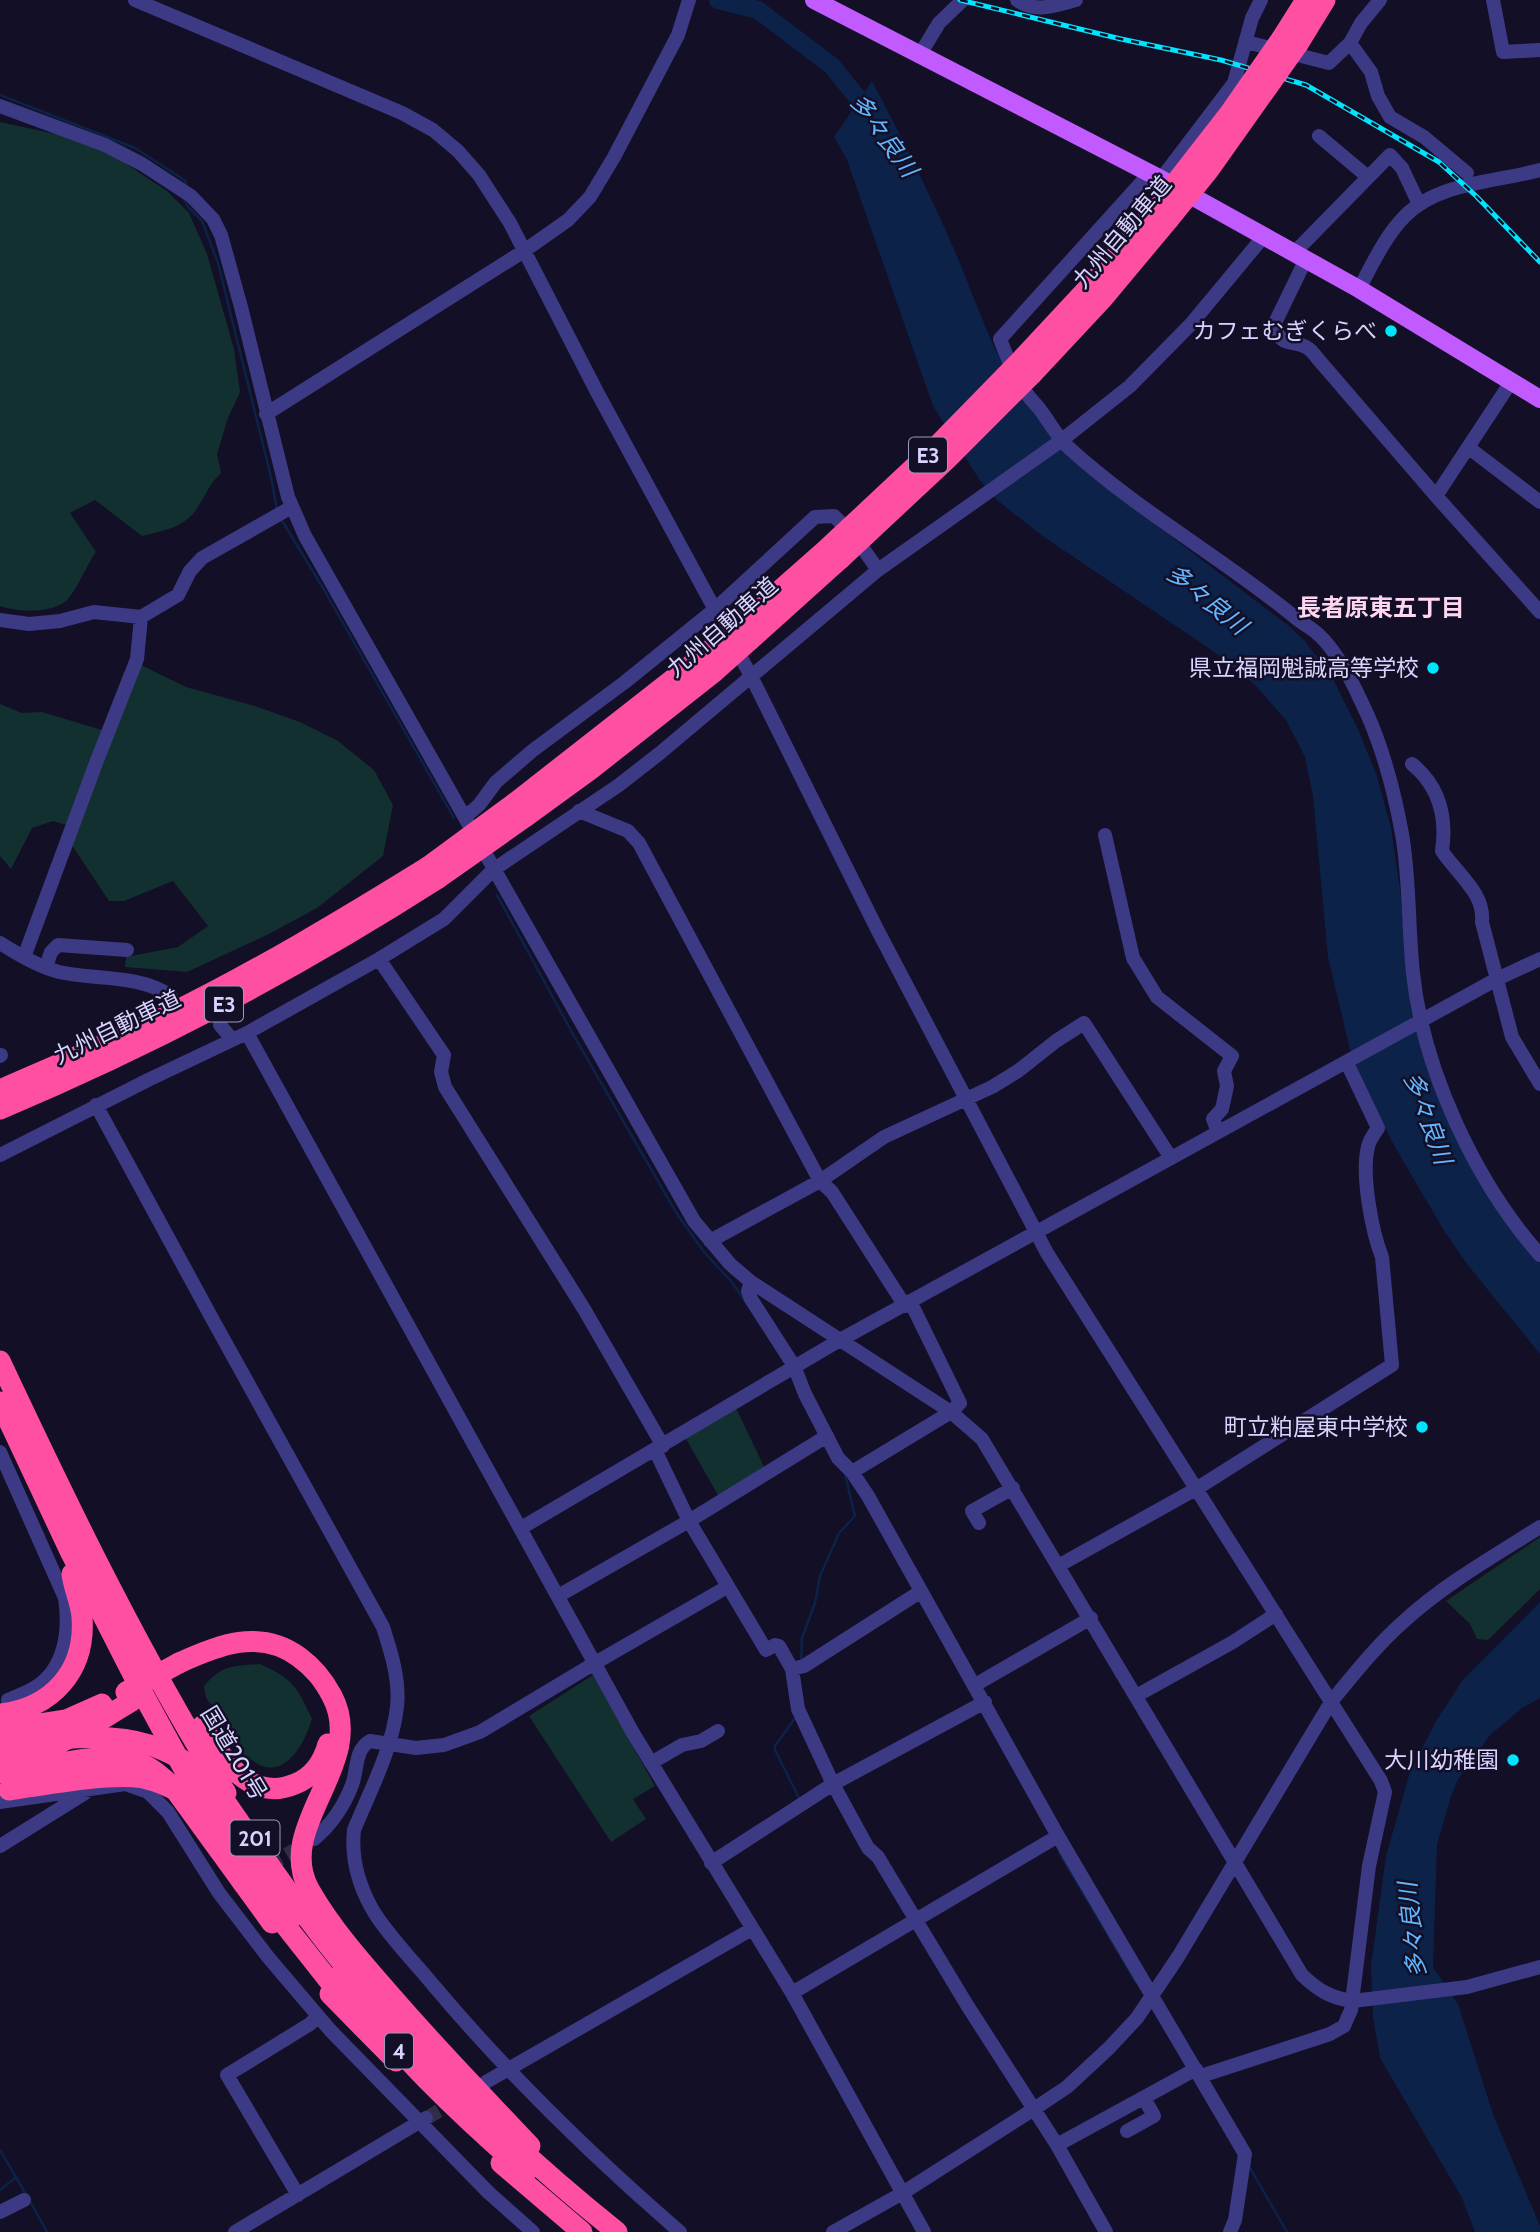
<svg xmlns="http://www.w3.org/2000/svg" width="1540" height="2232" font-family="Cabin,'Noto Sans JP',sans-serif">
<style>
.green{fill:#12302f}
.water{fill:#0c2248}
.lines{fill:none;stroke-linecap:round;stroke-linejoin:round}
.stream{stroke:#0c2248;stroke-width:2.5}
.river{stroke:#0c2248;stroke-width:18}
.minor-tunnel{stroke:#312d47;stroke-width:14;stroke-dasharray:14 7;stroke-linecap:butt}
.minor{stroke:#3d3a85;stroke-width:14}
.major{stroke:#c25bff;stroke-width:18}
.highway{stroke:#ff4fa3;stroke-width:21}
.rail-casing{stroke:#00e5ff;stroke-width:5}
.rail{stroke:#130f26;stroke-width:2.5;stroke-dasharray:8;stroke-linecap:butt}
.highway-bridge{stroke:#ff4fa3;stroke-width:21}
.poi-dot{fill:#00e5ff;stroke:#130f26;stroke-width:2.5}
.labels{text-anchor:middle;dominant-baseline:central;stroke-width:5;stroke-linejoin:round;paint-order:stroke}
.shield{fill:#130f26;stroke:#9e99be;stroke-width:2}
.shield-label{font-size:21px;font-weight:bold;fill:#d9d4ff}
.street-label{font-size:23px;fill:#d9d4ff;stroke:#130f26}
.poi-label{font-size:23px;fill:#d9d4ff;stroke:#130f26;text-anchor:end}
.water-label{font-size:24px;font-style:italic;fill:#62b6ff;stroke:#130f26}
.neighbourhood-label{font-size:24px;font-weight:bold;fill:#ffd6f0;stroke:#130f26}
</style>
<rect width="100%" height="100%" fill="#130f26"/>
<path class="green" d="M0,122L102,144L125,163L167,191L189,213L207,254L234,349L240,392L228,418L217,454L221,473C209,484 205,497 196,510C183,528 162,531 142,536L95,500L70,513L96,552C88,563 74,595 66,601C49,614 19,612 0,606Z
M141,665L186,687L255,706L300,722L338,741L374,770L393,805L383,856L317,908L267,935L187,972L125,967L126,957L178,947L208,926L173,881L124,901H109L73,847V827L53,821L32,828L11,869L0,856V704L22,713L42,712L112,733Z
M736,1408L766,1471L719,1497L685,1437Z
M1540,1537V1589L1488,1640L1477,1639L1470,1624L1446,1601Z
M260,1664C294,1680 296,1685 312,1719C306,1739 288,1778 260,1765C248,1759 238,1750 227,1742L232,1730L206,1698L204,1686C221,1665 234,1666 260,1664Z
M593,1675L655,1786L633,1799L646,1819L611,1842L529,1716Z"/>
<path class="water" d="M872,81C901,136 929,192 954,249C969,284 982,322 999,357C1020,399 1052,438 1085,471L1289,626L1305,641L1333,679L1358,729L1377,776L1391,828L1400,889L1411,1009L1419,1039L1434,1085L1540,1260V1354L1467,1264L1445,1232L1396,1149L1364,1086L1350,1050L1328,957L1313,796L1305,757L1286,720L1253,683L1213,651L1041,535L997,500L979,479L933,406L847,160L834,137Z
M1540,1602V1698L1522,1708L1490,1735L1458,1779L1451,1796L1437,1845L1433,1967L1458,2004L1493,2114L1540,2226V2232H1475L1462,2198L1380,2058L1373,2017L1371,1966L1386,1856L1410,1772L1435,1723L1462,1681Z"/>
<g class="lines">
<path class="stream" d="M0,95L135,148L186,181L185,185
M184,199L188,207L202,221L218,263L271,477L277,510
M281,519L323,588L454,818
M497,895L574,1036L677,1214L704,1252L731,1281L745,1301
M801,1663L802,1638L815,1603L820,1576L839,1533L855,1516L845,1474
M795,1718L775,1746V1750L800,1800
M1059,1852L1136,1982
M0,2150L27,2196
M1249,2166L1287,2232
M0,2190L15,2178
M30,2201L47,2232"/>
<path class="river" d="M718,0L758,10L832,66L873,117"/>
<path class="minor-tunnel" d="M232,1886L307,1843
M427,2118L458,2099"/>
<path class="minor" d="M135,0L402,113L433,130L458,151L479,175L510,223L597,392L752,678L878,931L1047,1253L1381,1781L1385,1792L1369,1866L1351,2010L1344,2026L1330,2034L1201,2076
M1017,0C1036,14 1056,5 1076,0
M1493,0L1503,52L1540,50
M1246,42L1329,63L1350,43L1361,23L1380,0
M1350,43L1371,72L1378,96L1390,117L1424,137L1467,173
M919,56L939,23L963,0
M0,106L105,145L142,164L191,196L213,219L221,235L241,307L288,497L305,536L694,1221L730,1264L751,1282L951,1412L982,1439L1302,1975C1318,1990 1330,1998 1353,2001L1467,1987L1540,1967
M1319,136L1368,177
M1150,173L1000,339C1007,358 1015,378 1027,394C1031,400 1037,405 1041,411C1050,423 1057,437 1068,447C1138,511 1223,558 1296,618C1303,624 1312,628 1319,635C1336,651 1351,679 1361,701C1381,741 1394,790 1402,834C1410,880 1408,927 1413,973C1423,1070 1476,1183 1540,1255
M1161,179L1234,83L1252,18L1261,0
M1294,253L1390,155L1402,168L1419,204
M1306,259L1274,325C1282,349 1290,339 1306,347C1310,349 1315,355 1318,359L1436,496L1540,612
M1359,289C1372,265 1385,236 1405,216C1439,182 1496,182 1540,170
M266,414L524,251L568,220L590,197L614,157L678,35L689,0
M1469,448L1540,502
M1436,496L1511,382
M0,620L29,624L60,621L94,612L141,617L178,595L190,571L202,558L292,507
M1412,764C1439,786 1447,817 1442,851C1457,874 1485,893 1482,922L1512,1037L1540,1084
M579,811L628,831L639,843L820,1181L832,1192L905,1306
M466,816L479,805L496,782L532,751L625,682L714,610L815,517L834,516L855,537L878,570
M1105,835L1133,958L1157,997L1232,1056L1224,1071L1227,1086L1222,1109L1213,1119L1218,1132
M0,943C17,954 39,967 59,972C95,980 139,974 171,996
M24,957L96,763L137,659L141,617
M379,959L444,1055L441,1072L445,1087L584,1309L663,1446
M46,967L51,952L58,945L127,950
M220,1025L232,1039
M247,1033L633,1733L792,1993L924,2232
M0,1056L1,1055
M96,1105L214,1322L383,1627C391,1652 400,1680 397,1707C392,1750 370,1791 354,1830C351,1858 358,1883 371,1907C384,1931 416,1964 434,1986C509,2075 592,2156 680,2232
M0,1155L148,1080L247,1033L379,959L444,919L493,870L619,785L660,753L878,570L1062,440L1130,386L1191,324L1264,236
M710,1241L820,1181L884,1137L992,1087L1018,1071L1056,1041L1084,1023L1171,1158
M751,1282L748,1291L751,1299L794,1366L805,1394L838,1458L852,1472L868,1496L1058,1836L1245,2154L1235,2220L1230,2232
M655,1450L689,1521L766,1650L775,1645L779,1646L792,1669L798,1709L833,1784L868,1848L878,1857L967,2005L1057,2145L1106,2232
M0,1452L65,1598C70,1631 65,1670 34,1688C26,1693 17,1696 8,1700V1706
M852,1472L951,1412L960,1403L910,1301
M979,1523L972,1511L1013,1488
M521,1528L840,1340L1497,979L1540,959
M1058,1566L1196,1489L1392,1365L1382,1257C1372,1232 1361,1174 1368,1147C1369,1140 1374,1134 1378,1128L1347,1063
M558,1596L689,1521L827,1436
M792,1669L804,1666L920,1592
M975,1685L1091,1618
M1136,1696L1233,1642L1276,1614
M651,1763L682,1745L701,1741L718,1731
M0,1802L125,1784L148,1792L168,1812L219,1893L268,1957L330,2030L488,2192L533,2232
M314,1839C331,1825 344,1806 352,1785C358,1770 354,1750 370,1741L416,1748L444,1745L480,1732L595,1663L727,1587
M0,1846L85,1793
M711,1863L833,1784L985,1702
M792,1993L1058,1836
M486,2082L752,1929
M1127,2131L1154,2116L1144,2098
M1057,2145L1196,2069
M298,2195L227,2075L310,2024L318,2016
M0,2212L24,2200
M235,2232L426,2118
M833,2232L901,2194L1034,2109L1067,2087L1109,2048L1137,2018L1178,1957L1331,1702C1354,1674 1376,1646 1403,1622C1443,1585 1494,1556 1540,1527"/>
<path class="major" d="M814,0L1161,179L1359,289L1540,399"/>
<path class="highway" d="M1282,38L1306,0
M1298,44L1325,0
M1023,358L1091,285L1156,208
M1032,374L1103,298L1169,219
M742,624L829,547
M750,640L840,559
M515,803L704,655
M525,817L591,769L714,672
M0,1090C57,1065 114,1041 170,1014C259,970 344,919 428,867
M0,1109C152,1045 298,968 437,879
M0,1361C69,1508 140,1655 226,1793
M0,1402L70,1551L143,1694L209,1815
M179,1663C218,1645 260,1628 299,1657C314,1668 323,1679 332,1696C368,1764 274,1825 309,1889C331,1928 363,1964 393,1998C437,2049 484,2097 530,2146
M0,1714C52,1708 86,1671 82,1617C81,1603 74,1589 72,1574
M202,1726C222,1759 250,1803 295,1784C313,1777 323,1762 328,1744
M0,1730L66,1720L102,1704
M0,1759C49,1757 91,1725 132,1701
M0,1773C39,1770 99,1750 134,1761C151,1766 162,1777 174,1788L272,1923
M270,1906L345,2001
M330,1994L396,2061
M501,2163L582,2232"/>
<g class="rail-casing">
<path id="rail" d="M960,0L1121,39L1221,60L1306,85L1439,162L1476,196L1540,262"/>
</g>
<use href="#rail" class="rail"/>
<path class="highway-bridge" d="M1156,208L1230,113L1282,38
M1169,219L1208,171L1298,44
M829,547L937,446L1023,358
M840,559L947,459L1032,374
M704,655L742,624
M714,672L750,640
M428,867L515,803
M437,879L525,817
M126,1692L179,1663
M3,1745C84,1737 149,1722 213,1784C258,1849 303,1916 354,1977C430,2068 524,2158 617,2232
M9,1790C43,1785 110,1772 143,1778C171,1784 201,1803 221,1824C247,1852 267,1888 291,1919
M337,1977C393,2050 457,2112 526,2172"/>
</g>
<g class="poi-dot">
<circle cx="1391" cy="331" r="7"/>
<circle cx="1433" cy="668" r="7"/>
<circle cx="1422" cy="1427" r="7"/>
<circle cx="1513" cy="1760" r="7"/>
</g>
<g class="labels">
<g class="shield">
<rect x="909" y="437.5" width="38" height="35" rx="5"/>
<rect x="205" y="986.5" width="38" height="35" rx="5"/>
<rect x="230.5" y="1820.5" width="49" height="35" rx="5"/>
<rect x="385" y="2033.5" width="28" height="35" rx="5"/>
</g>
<g class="shield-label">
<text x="928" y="455">E3</text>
<text x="224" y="1004">E3</text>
<text x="255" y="1838">201</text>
<text x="399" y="2051">4</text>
</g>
<g class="street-label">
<text transform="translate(1122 232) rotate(-50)">九州自動車道</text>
<text transform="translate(722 627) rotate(-41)">九州自動車道</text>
<text transform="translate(117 1027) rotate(-26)">九州自動車道</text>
<text transform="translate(234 1753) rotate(59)">国道201号</text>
</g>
<g class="poi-label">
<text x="1377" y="331">カフェむぎくらべ</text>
<text x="1419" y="668">県立福岡魁誠高等学校</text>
<text x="1408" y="1427">町立粕屋東中学校</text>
<text x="1499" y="1760">大川幼稚園</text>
</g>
<g class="water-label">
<text transform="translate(884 135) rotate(54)">多々良川</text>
<text transform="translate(1207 599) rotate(39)">多々良川</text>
<text transform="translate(1428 1118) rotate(70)">多々良川</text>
<text transform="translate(1412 1930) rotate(-96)">多々良川</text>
</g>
<g class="neighbourhood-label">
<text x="1381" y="607">長者原東五丁目</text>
</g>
</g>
</svg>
